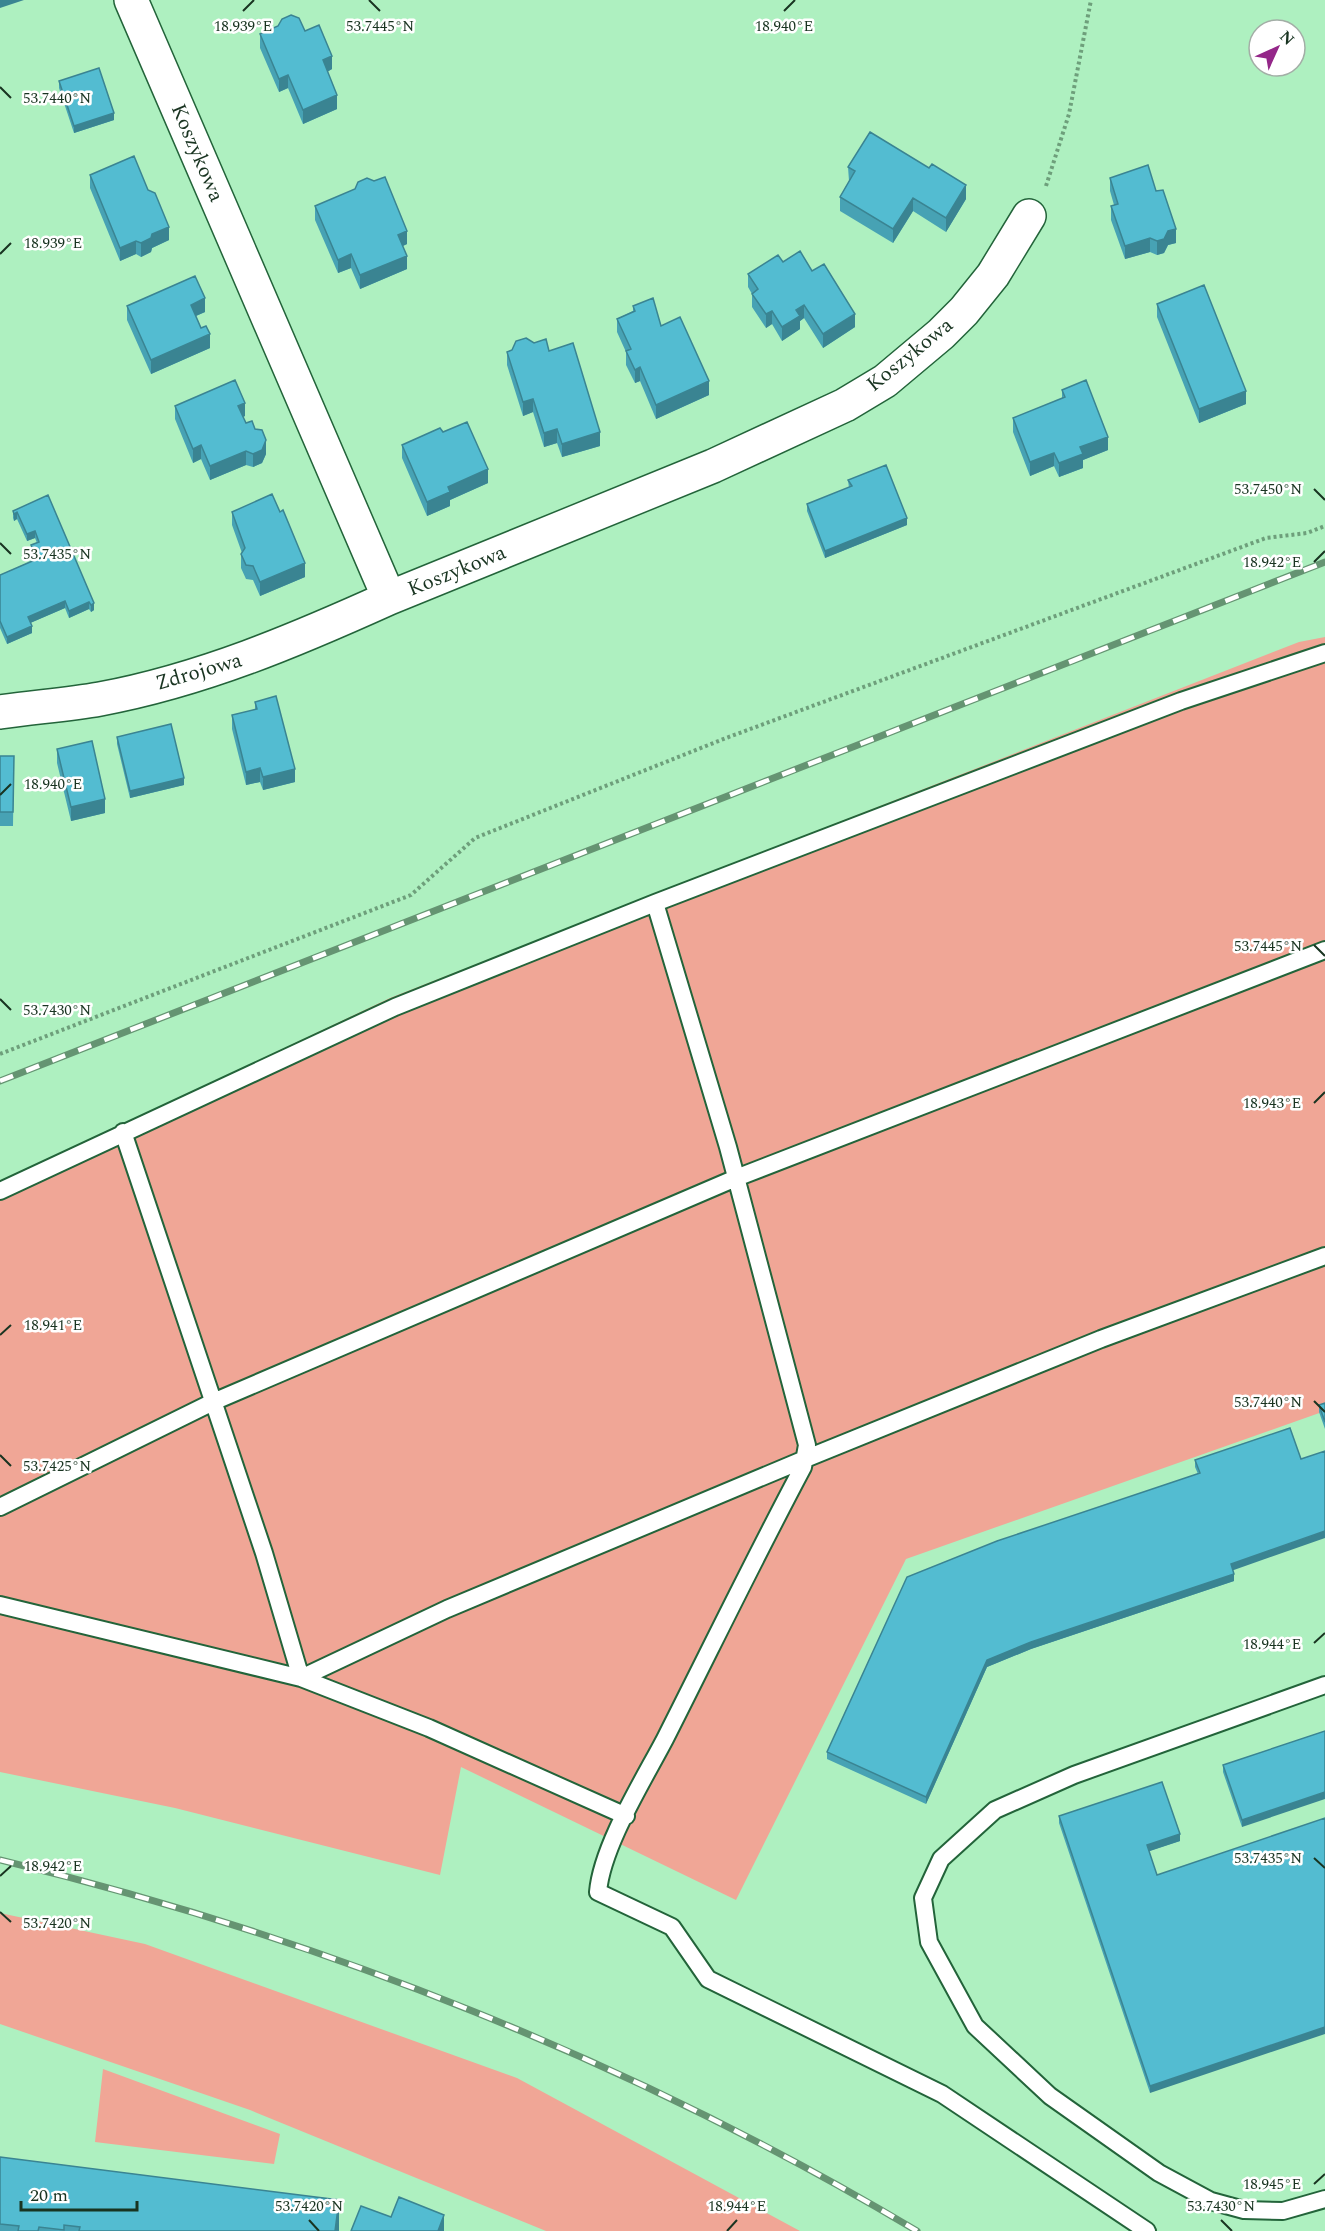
<svg xmlns="http://www.w3.org/2000/svg" width="1325" height="2231" font-family="Spectral,serif">
<style>
.green{fill:#f0a696}
.lines{fill:none;stroke-linecap:round;stroke-linejoin:round}
.service-casing{stroke:#23643a;stroke-width:20}
.minor-casing{stroke:#23643a;stroke-width:36}
.path{stroke:#6e9f7b;stroke-width:4;stroke-dasharray:3 3;stroke-linecap:butt}
.service{stroke:#fff;stroke-width:16}
.minor{stroke:#fff;stroke-width:33}
.rail-casing{stroke:#659472;stroke-width:7}
.rail{stroke:#fff;stroke-width:4.5;stroke-dasharray:14;stroke-linecap:butt}
.wall{fill:#47a2b4}
.shaded-wall{fill:#3a8492}
.building{fill:#53bcd1;stroke:#3a8492;stroke-width:1.5}
.ticks{fill:none;stroke:#193421;stroke-width:2}
.labels{text-anchor:middle;dominant-baseline:central;stroke-width:5;stroke-linejoin:round;paint-order:stroke}
.street-label{font-size:21px;fill:#193421;stroke:#fff}
.ticks-label{font-size:15px;text-anchor:middle;fill:#193421;stroke:#fff;stroke-width:5;stroke-linejoin:round;paint-order:stroke}
</style>
<rect width="100%" height="100%" fill="#aef0c0"/>
<path class="green" d="M1325,637V1411L906,1559L736,1900L461,1767L440,1875L175,1808L0,1772V1183L390,998L1299,642Z
M0,1913L145,1944L517,2078L800,2231H546L250,2110L0,2024Z
M103,2069L280,2134L274,2164L95,2142Z"/>
<g class="lines">
<g class="service-casing">
<path id="service" d="M655,903L728,1147L807,1445L803,1467C755,1557 711,1648 665,1739C643,1781 602,1846 598,1892L672,1927L708,1979L942,2094L1147,2231
M0,1191L395,1007L655,903L1181,701L1325,653
M0,1507L213,1402L736,1178L1325,950
M0,1605L301,1678L264,1553L123,1132
M1325,1685L1074,1775L995,1810L941,1859L923,1898L929,1942L975,2026L1050,2096L1159,2173L1211,2201L1244,2210L1283,2211L1325,2199
M626,1816L429,1728L301,1678L447,1609L805,1459L1101,1339L1325,1256"/>
</g>
<g class="minor-casing">
<path id="minor" d="M131,0L389,598L713,466L845,405L885,381L941,334L964,311L993,275L1029,216
M0,712C33,707 67,705 100,699C202,680 296,640 389,598"/>
</g>
<path class="path" d="M1046,186L1069,114L1091,0
M0,1054L411,895L475,838L726,738L1266,538L1307,533L1325,526"/>
<use href="#service" class="service"/>
<use href="#minor" class="minor"/>
<g class="rail-casing">
<path id="rail" d="M0,1081L1325,562
M0,1860C320,1937 634,2062 917,2231"/>
</g>
<use href="#rail" class="rail"/>
</g>
<path class="wall" d="M305,31L332,69L327,72L337,109L303,124L288,88L279,92L260,48V34Z
M59,81L114,120L74,133L59,88Z
M848,167L966,199L946,232L913,211L893,243L840,211V197L849,181Z
M90,175L169,240L152,248L151,252L141,257L136,254L120,261L90,188Z
M1110,178L1156,191L1176,243L1168,245L1164,253L1157,255L1150,252L1125,259L1111,220V206L1114,205L1110,191Z
M315,206L407,244L403,246L407,269L360,289L351,268L338,273L315,220Z
M783,262L812,271L855,327L823,348L804,318L800,321V329L782,341L772,324L766,328L752,307V294L748,287V274Z
M1157,304L1246,404L1199,423L1157,317Z
M127,306L205,312L196,316L210,348L151,374L127,320Z
M633,306L661,326L709,395L656,419L640,381L635,383L626,365V352L617,332V319L633,311Z
M512,350L549,351L600,446L562,457L557,443L544,447L533,412L523,416L507,365V352Z
M1062,390L1108,450L1083,460V468L1059,477L1054,466L1030,476L1013,432V418L1062,399Z
M175,406L245,416L243,417L246,423L266,454L262,463L253,467L246,465L210,480L201,459L193,463L175,419Z
M443,432L488,483L450,500V506L427,516L402,458V445Z
M848,480L907,525L825,558L807,511V504L849,488Z
M48,495L94,610L91,612L89,609L69,618L65,608L30,623L32,633L7,644L0,628V575L34,560L31,552V545L37,543L35,538L27,541L17,519L14,521L13,518V511Z
M232,512L305,577L260,596L253,580L246,579L241,568V554L242,553L232,525Z
M255,702L295,782L263,790L260,782L246,785L232,729V715L255,710Z
M117,737L184,785L130,798L117,744Z
M57,749L105,813L71,821L57,763Z
M0,756H14L13,826H0Z
M1325,1403V1429L1319,1412V1405Z
M1195,1460L1233,1571L1234,1581L1031,1649L987,1667L926,1804L827,1759V1752L1198,1474L1195,1467Z
M1325,1731L1242,1827L1223,1772V1765Z
M1059,1816L1180,1841L1149,1851L1157,1875L1150,2093L1059,1823Z
M0,2157L339,2225V2231H0Z"/>
<path class="shaded-wall" d="M0,0H24L0,8Z
M332,56V69L323,74V60Z
M288,75V88L279,92V79Z
M337,95V109L303,124V110Z
M114,113V120L74,133V126Z
M966,185V199L946,232V218Z
M913,198V211L893,243V229Z
M169,227V240L152,248L151,252L141,257V243L152,234Z
M1176,229V243L1168,245L1164,253L1157,255V241L1168,231Z
M407,231V244L398,248V235Z
M1150,238V252L1125,259V246Z
M136,241V254L120,261V248Z
M351,254V268L338,273V260Z
M407,256V269L360,289V275Z
M205,298V312L191,318V305Z
M804,305V318L800,321V329L782,341V327L796,310Z
M772,311V324L766,328V314Z
M855,314V327L823,348V334Z
M210,334V348L151,374V360Z
M640,367V381L635,383V370Z
M709,381V395L656,419V405Z
M1246,391V404L1199,423V409Z
M533,399V412L523,416V402Z
M245,403V416L238,419V406Z
M557,429V443L544,447V433Z
M600,432V446L562,457V444Z
M1108,437V450L1083,460V468L1059,477V463L1080,447Z
M266,440V454L262,463L253,467V454Z
M201,445V459L193,463V449Z
M246,451V465L210,480V466Z
M1054,453V466L1030,476V462Z
M488,469V483L450,500V506L427,516V502L448,487Z
M17,512V519L14,521V514Z
M907,518V525L825,558V551Z
M35,531V538L27,541V534Z
M305,563V577L260,596V582Z
M65,601V608L28,624V617Z
M89,602V609L69,618V611Z
M94,603V610L91,612V605Z
M32,626V633L7,644V637Z
M260,768V782L246,785V772Z
M295,769V782L263,790V777Z
M184,778V785L130,798V791Z
M105,799V813L71,821V807Z
M1325,1531V1538L1231,1571V1564Z
M1234,1574V1581L1031,1649L987,1667L926,1804V1797L987,1660L1031,1642Z
M1325,1792V1799L1242,1827V1820Z
M1180,1834V1841L1147,1852V1845Z
M1325,2027V2034L1150,2093V2086Z
M339,2200V2231H335Z
M444,2215V2231H438Z"/>
<path class="building" d="M291,15L299,18L305,31L319,25L332,56L323,60L337,95L303,110L288,75L279,79L260,34L278,26L282,19Z
M99,68L114,113L74,126L59,81Z
M870,132L929,168L932,164L966,185L946,218L913,198L893,229L840,197L855,171L848,167Z
M134,156L148,190L155,193L169,227L152,234L151,238L141,243L136,241L120,248L90,175Z
M1148,165L1156,191L1163,190L1176,229L1168,231L1164,239L1157,241L1150,238L1125,246L1111,206L1118,204L1110,178Z
M385,177L407,231L398,235L407,256L360,275L351,254L338,260L315,206L355,189L358,182L367,178L374,181Z
M800,251L812,271L824,264L855,314L823,334L804,305L796,310L800,316L782,327L772,311L766,314L752,294L758,289L748,274L778,255L783,262Z
M195,276L205,298L191,305L201,328L206,326L210,334L151,360L127,306Z
M1204,285L1246,391L1199,409L1157,304Z
M653,298L661,326L680,317L709,381L656,405L640,367L635,370L626,351L631,349L617,319L635,311L633,306Z
M526,338L534,343L546,339L549,351L573,343L600,432L562,444L557,429L544,433L533,399L523,402L507,352L512,350L516,341Z
M235,380L245,403L238,406L246,423L252,421L255,429L262,430L266,440L262,450L253,454L246,451L210,466L201,445L193,449L175,406Z
M1086,380L1108,437L1080,447L1083,454L1059,463L1054,453L1030,462L1013,418L1065,397L1062,390Z
M467,422L488,469L448,487L450,492L427,502L402,445L440,428L443,432Z
M886,465L907,518L825,551L807,504L852,486L848,480Z
M272,494L280,512L283,510L305,563L260,582L253,566L246,565L241,554L245,548L232,512Z
M48,495L94,603L91,605L89,602L69,611L65,601L28,617L32,626L7,637L0,621V575L37,559L31,545L39,542L35,531L27,534L17,512L14,514L13,511Z
M276,696L295,769L263,777L260,768L246,772L232,715L257,709L255,702Z
M171,724L184,778L130,791L117,737Z
M92,741L105,799L71,807L57,749Z
M0,756H14L13,812H0Z
M1325,1403V1422L1319,1405Z
M1290,1428L1301,1459L1325,1451V1531L1231,1564L1234,1574L1031,1642L987,1660L926,1797L827,1752L907,1577L997,1541L1200,1473L1195,1460Z
M1325,1731V1792L1242,1820L1223,1765Z
M1162,1782L1180,1834L1147,1845L1157,1875L1325,1818V2027L1150,2086L1059,1816Z
M0,2157L339,2200L335,2231H79L80,2227L64,2225V2230L39,2227L38,2231H18L19,2226L0,2224Z
M399,2197L444,2215L438,2231H351L361,2206L391,2217Z"/>
<path class="ticks" d="M369,0L380,11M243,11L254,0M784,11L795,0M0,87L11,98M0,254L11,243M1314,489L1325,500M0,543L11,554M1314,562L1325,551M0,795L11,784M1314,945L1325,956M0,999L11,1010M1314,1103L1325,1092M0,1335L11,1325M1314,1401L1325,1412M0,1455L11,1466M1314,1643L1325,1633M1314,1858L1325,1868M0,1876L11,1866M0,1912L11,1922M1314,2184L1325,2174M309,2220L319,2231M1221,2220L1232,2231M727,2231L737,2220"/>
<g class="labels">
<g class="street-label">
<text transform="translate(197 153) rotate(67)">Koszykowa</text>
<text transform="translate(910 355) rotate(-39)">Koszykowa</text>
<text transform="translate(457 571) rotate(-22)">Koszykowa</text>
<text transform="translate(199 672) rotate(-16)">Zdrojowa</text>
</g>
</g>
<g class="ticks-label">
<text x="243" y="31">18.939°E</text>
<text x="380" y="31">53.7445°N</text>
<text x="784" y="31">18.940°E</text>
<text x="57" y="103">53.7440°N</text>
<text x="53" y="248">18.939°E</text>
<text x="1268" y="494">53.7450°N</text>
<text x="57" y="559">53.7435°N</text>
<text x="1272" y="567">18.942°E</text>
<text x="53" y="789">18.940°E</text>
<text x="1268" y="951">53.7445°N</text>
<text x="57" y="1015">53.7430°N</text>
<text x="1272" y="1108">18.943°E</text>
<text x="53" y="1330">18.941°E</text>
<text x="1268" y="1407">53.7440°N</text>
<text x="57" y="1471">53.7425°N</text>
<text x="1272" y="1649">18.944°E</text>
<text x="1268" y="1863">53.7435°N</text>
<text x="53" y="1871">18.942°E</text>
<text x="57" y="1928">53.7420°N</text>
<text x="1272" y="2189">18.945°E</text>
<text x="309" y="2211">53.7420°N</text>
<text x="737" y="2211">18.944°E</text>
<text x="1221" y="2211">53.7430°N</text>
</g>
<g transform="translate(1277 48) rotate(45)"><circle r="28" fill="#ffffff" stroke="#a3aea6" stroke-width="1.5"/>
<path d="M0-4.5L10 22L0 15L-10 22Z" fill="#942789"/>
<text y="-9" font-size="16" font-weight="bold" text-anchor="middle" fill="#193421">N</text>
</g>
<path d="M21 2201v9h116v-9" fill="none" stroke="#193421" stroke-width="3"/>
<text x="30" y="2201" font-size="18" fill="#193421" stroke="#ffffff" stroke-width="4.5" paint-order="stroke">20 m</text>
</svg>
